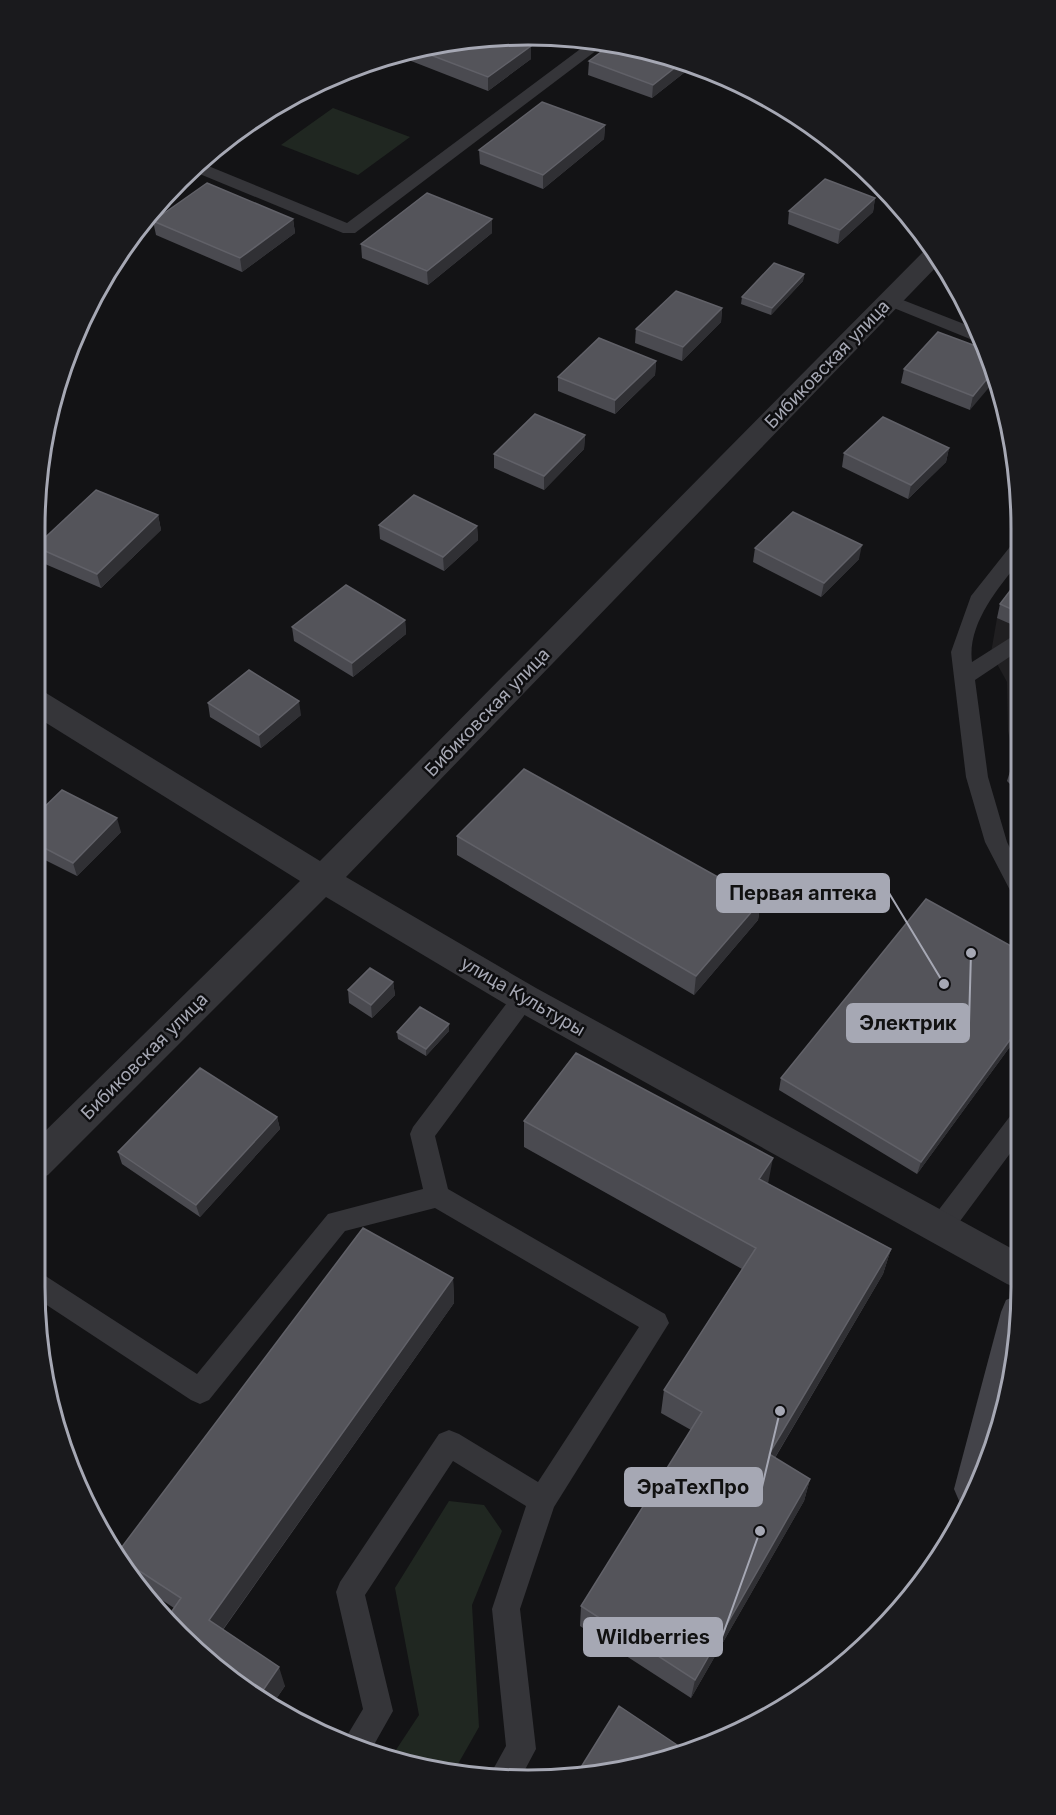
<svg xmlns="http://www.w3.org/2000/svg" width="1056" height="1815" font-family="Inter,sans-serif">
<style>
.built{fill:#201f21}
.green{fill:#202721}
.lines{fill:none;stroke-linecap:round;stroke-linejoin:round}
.lane{fill:#353539;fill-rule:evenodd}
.street{fill:#353539;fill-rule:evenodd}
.secondary{fill:#434349;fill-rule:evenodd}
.wall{fill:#4a4a50}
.shaded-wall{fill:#303034}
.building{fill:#54545a;stroke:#616168;stroke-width:1.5}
.labels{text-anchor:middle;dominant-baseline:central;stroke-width:5;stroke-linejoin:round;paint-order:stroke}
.street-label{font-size:18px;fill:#a6a8b4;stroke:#0e0e10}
.rim{fill:none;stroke:#a6a8b4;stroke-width:3}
.leader{fill:none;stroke:#a6a8b4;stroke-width:2}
.callout-dot{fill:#a6a8b4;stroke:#0e0e10;stroke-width:2}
.callout{fill:#a6a8b4;stroke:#a6a8b4;stroke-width:2}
.callout-label{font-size:20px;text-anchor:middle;font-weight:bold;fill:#111}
</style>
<rect width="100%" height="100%" fill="#131315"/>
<path class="built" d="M1020,588V786L1008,731L1007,682L991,653L997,618Z"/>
<path class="green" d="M333,108L410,137L358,175L281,145Z
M449,1501L484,1505L502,1531L472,1605L479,1727L454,1771L400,1764L390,1759L419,1715L395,1588Z"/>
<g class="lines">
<path class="lane" d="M592,43L599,47L597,50L355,233H343L190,170L201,163L347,223L587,44Z
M890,295L977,329L983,342L975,341L884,304L881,300L884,296Z
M1020,541V561C998,588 967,624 972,662L1013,636L1020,634V650L975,680L988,777L1007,842L1020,868V897L1012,894L985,842L966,777L951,652L971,596L1013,543Z
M524,988L532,991L536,998L532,1005L435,1136L448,1189L665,1314L669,1323L554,1507L520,1609L536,1749L520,1779L490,1775L506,1746L492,1609L526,1506L453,1461L365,1595L393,1711L371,1750L345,1739L363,1709L336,1592L340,1582L439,1434L449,1430L459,1434L538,1482L639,1327L435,1208L345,1231L209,1400L200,1404L191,1400L36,1298L35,1271L44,1275L197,1374L328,1214L423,1189L410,1134L413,1127L516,991Z
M1020,1112V1140L949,1236L940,1239L931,1236L927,1228L931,1220L1011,1115Z"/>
<path class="street" d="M930,248L941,262L346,877L536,988L1020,1253V1289L1007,1284L512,1008L326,897L48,1175L35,1180V1141L300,881L35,716V690L46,693L320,861L926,249Z"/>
<path class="secondary" d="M1020,1294V1320L995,1446L966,1505L960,1503L954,1489L1001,1312L1006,1300Z"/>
</g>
<path class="wall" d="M431,44L531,59L488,91L406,59V52Z
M624,44L694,65L652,98L588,75L589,61Z
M605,125L604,139L543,189L480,164L479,150Z
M875,198L873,212L838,244L788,224L789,211Z
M293,219L295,233L242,272L156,235L153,221Z
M492,233L428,285L362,258L361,244Z
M804,274L803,281L771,315L741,304L742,297Z
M722,308L721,322L682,361L635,343L636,329Z
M987,350L970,410L901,383L904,369Z
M656,361L655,375L615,414L558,391V377Z
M585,435L584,449L544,490L494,468V454Z
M949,448L946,462L908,499L842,467L844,453Z
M158,515L161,530L101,588L38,561L36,546Z
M379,525L477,526L478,540L444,571L380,539Z
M755,548L859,559L821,597L753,562Z
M1020,578V628L997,618L1000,604Z
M405,620L406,634L353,677L294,641L292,627Z
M208,703L301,715L261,748L210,717Z
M1020,756V794L1007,781L1013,762Z
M35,816L121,832L77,876L35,855Z
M457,836L761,901L758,920L694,995L457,855Z
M1020,951V1033L917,1174L779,1090L781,1078Z
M393,982L395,995L372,1018L349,1003L348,990Z
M449,1031L426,1056L398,1039L397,1032Z
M277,1117L280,1129L200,1217L122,1164L118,1152Z
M524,1121L768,1184L891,1249L883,1274L775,1458L810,1479L804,1501L691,1698L580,1626L581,1606L691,1430L661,1413L664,1390L742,1269L524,1147Z
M453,1278L454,1303L223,1630L285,1686L272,1705L254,1697L174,1608L133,1581L118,1552Z"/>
<path class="shaded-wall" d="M531,46V59L488,91V77Z
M682,62L694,65L652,98L653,85Z
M605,125L604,139L543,189V175Z
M875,198L873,212L838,244L840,230Z
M293,219L295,233L242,272L240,258Z
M492,219V233L428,285L427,271Z
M804,274L803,281L771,315L772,308Z
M722,308L721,322L682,361L683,347Z
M656,361L655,375L615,414V400Z
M995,369L997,378L970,410L973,396Z
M585,435L584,449L544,490V476Z
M949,448L946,462L908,499L911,485Z
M158,515L161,530L101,588L97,574Z
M477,526L478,540L444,571L443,557Z
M862,545L859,559L821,597L824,583Z
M405,620L406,634L353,677L352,663Z
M299,701L301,715L261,748L259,735Z
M117,818L121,832L77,876L73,863Z
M761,901L758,920L694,995L696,976Z
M393,982L395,995L372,1018L371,1005Z
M449,1024V1031L426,1056V1049Z
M1020,1026V1033L917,1174L921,1162Z
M277,1117L280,1129L200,1217L196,1205Z
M773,1158L768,1184L759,1179Z
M891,1249L883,1274L764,1476L769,1454Z
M453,1278L454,1303L216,1639L209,1620Z
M810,1479L804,1501L691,1698L695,1680Z
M279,1667L285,1686L272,1705L257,1699Z"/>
<path class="building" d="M507,37L531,46L488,77L415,49L431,44Z
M613,43L624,44L682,62L653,85L589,61Z
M542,102L605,125L543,175L479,150Z
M825,179L875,198L840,230L789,211Z
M207,183L293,219L240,258L153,221Z
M427,193L492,219L427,271L361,244Z
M774,263L804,274L772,308L742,297Z
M676,291L722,308L683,347L636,329Z
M938,332L987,350L995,369L973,396L904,369Z
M599,338L656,361L615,400L558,377Z
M535,414L585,435L544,476L494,454Z
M883,417L949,448L911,485L844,453Z
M96,490L158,515L97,574L36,547V546Z
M414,495L477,526L443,557L379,525Z
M793,512L862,545L824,583L755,548Z
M1020,578V613L1000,604Z
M346,585L405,620L352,663L292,627Z
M249,670L299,701L259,735L208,703Z
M1020,756V769L1013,762Z
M524,769L761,901L696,976L457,836Z
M62,790L117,818L73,863L35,843V816Z
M926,899L1020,951V1026L921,1162L781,1078Z
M370,968L393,982L371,1005L348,990Z
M420,1007L449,1024L426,1049L397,1032Z
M576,1053L773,1158L759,1179L891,1249L769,1454L810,1479L695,1680L581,1606L702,1412L664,1390L756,1248L524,1121Z
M200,1068L277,1117L196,1205L118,1152Z
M363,1228L453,1278L209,1620L279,1667L257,1699L254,1697L168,1617L181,1598L121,1559L118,1552Z
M619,1706L689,1753L578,1772Z"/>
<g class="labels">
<g class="street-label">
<text transform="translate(827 364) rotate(-46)">Бибиковская улица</text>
<text transform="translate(487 712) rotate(-46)">Бибиковская улица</text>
<text transform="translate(523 996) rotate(30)">улица Культуры</text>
<text transform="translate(144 1056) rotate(-45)">Бибиковская улица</text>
</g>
</g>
<path d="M0 0H1056V1815H0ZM528 45H528A483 483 0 0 1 1011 528V1287A483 483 0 0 1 528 1770H528A483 483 0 0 1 45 1287V528A483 483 0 0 1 528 45Z" fill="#1a1a1d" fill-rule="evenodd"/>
<path class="rim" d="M528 45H528A483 483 0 0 1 1011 528V1287A483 483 0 0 1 528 1770H528A483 483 0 0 1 45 1287V528A483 483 0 0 1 528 45Z"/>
<path class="leader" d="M944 984L889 893M971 953L969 1023M780 1411L762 1487M760 1531L722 1637"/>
<g class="callout-dot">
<circle cx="944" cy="984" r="6"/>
<circle cx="971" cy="953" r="6"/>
<circle cx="780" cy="1411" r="6"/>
<circle cx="760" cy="1531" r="6"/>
</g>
<g class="callout">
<rect x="717" y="874" width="172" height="38" rx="6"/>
<rect x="847" y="1004" width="122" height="38" rx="6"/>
<rect x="625" y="1468" width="137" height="38" rx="6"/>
<rect x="584" y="1618" width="138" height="38" rx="6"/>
</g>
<g class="callout-label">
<text x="803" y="900">Первая аптека</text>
<text x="908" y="1030">Электрик</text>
<text x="693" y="1494">ЭраТехПро</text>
<text x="653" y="1644">Wildberries</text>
</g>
</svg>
